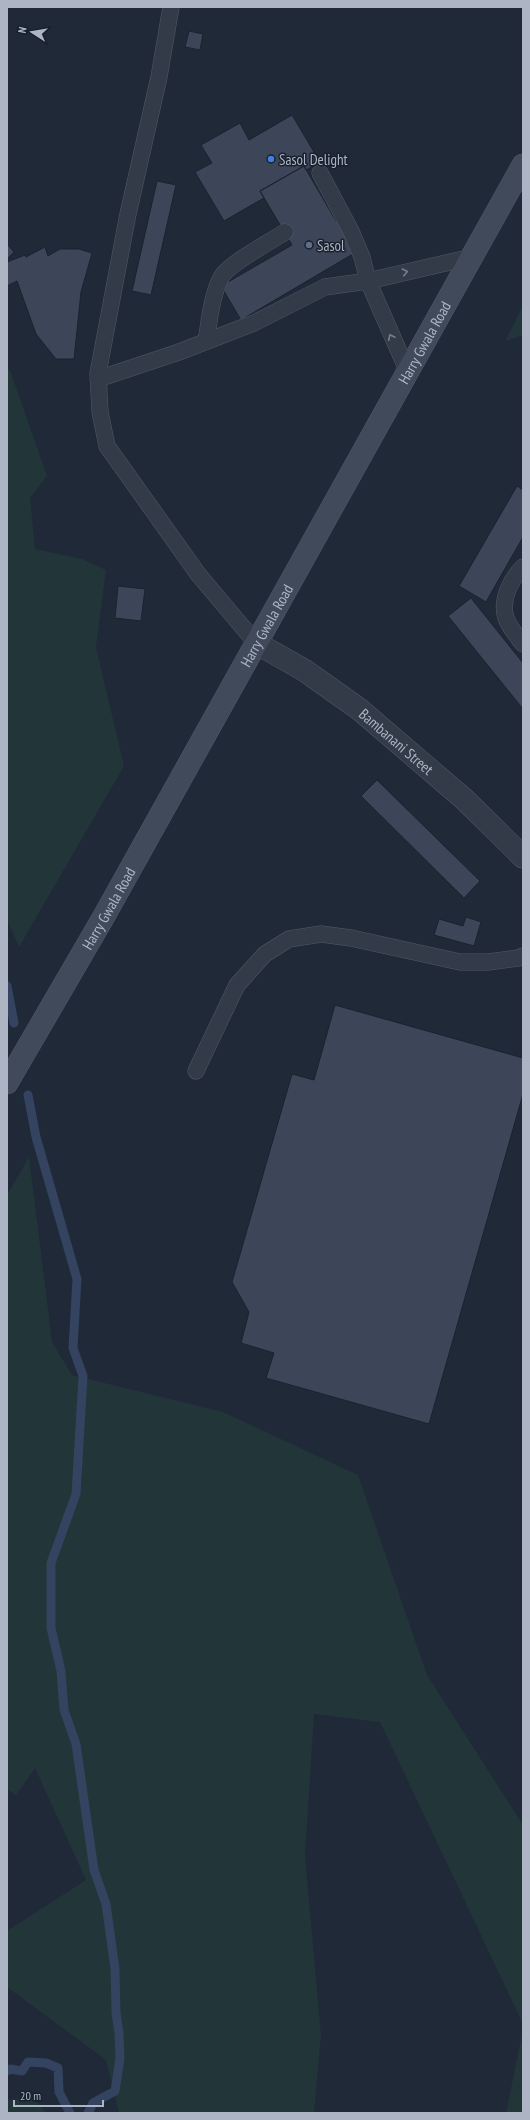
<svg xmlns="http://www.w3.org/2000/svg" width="530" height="2120" font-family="'PT Sans Narrow',sans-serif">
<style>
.green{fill:#223539}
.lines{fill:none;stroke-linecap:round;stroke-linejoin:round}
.stream{stroke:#334360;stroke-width:9}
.building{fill:#3c4658;stroke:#1b222f}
.lane-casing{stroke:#515866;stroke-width:17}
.street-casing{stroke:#515866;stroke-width:23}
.secondary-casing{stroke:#515866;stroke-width:23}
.lane{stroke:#333b48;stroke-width:16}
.street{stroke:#333b48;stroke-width:22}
.secondary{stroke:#414a5b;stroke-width:22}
.oneway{stroke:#767e8d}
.shop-dot{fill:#3f7fe0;stroke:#19202d;stroke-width:1.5}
.service-dot{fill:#5c6f8a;stroke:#19202d;stroke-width:1.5}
.labels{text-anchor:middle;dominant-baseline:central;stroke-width:3;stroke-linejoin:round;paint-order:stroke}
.poi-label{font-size:15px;fill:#adb5c5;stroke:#19202d;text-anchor:start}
.street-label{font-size:15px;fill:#adb5c5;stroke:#19202d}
</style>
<rect width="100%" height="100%" fill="#202938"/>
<path class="green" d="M523,306V335L505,341Z
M7,367L11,373L47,476L30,498L35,549L82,559L106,570L96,647L124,766L19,947L7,920Z
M29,1157L52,1342L72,1375L223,1412L358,1475L427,1675L523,1825V2024L380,1722L314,1714L305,1856L321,2035L314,2113H119L106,2060L7,1987V1931L86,1880L35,1768L16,1795L7,1789V1195Z
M523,2030V2113H506Z
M32,2098L47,2113H7V2100Z"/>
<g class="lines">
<path class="stream" d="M7,986L14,1023
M28,1095L36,1137L77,1279L73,1348L83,1376L76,1494L51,1563V1628L61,1671L64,1710L76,1744L94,1870L106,1904L115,1969L116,2013L119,2033L120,2058L115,2091L93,2103L88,2113
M7,2071L10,2069L22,2071L28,2062L46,2063L58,2068L59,2092L70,2113"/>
</g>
<path class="building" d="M189,31L203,34L200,50L185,47Z
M292,115L320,162L306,170L304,166L260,191L264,198L224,221L195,172L212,163L201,145L240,123L249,140Z
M304,166L336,221L340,220L358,251L241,320L221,286L292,245L260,191Z
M157,181L176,185L151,295L132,291Z
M7,244L14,252L7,259Z
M45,247L48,256L60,249H79L92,253L81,292L74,359H56L36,334L17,281L7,286V262L25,255L26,257Z
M517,486L523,490V537L486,602L459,586Z
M118,586L145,589L141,621L115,618Z
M471,598L523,663V709L448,616Z
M377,780L480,881L464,898L361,796Z
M466,917L481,922L474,946L434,935L439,919L463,926Z
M335,1005L523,1058V1094L429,1424L266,1378L274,1353L241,1343L249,1312L232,1282L292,1074L314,1080Z"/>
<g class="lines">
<g class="lane-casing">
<path id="lane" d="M171,7L159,77L128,214L98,373L100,412L107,446L198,574L256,643
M320,173L351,231L362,257L368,281L408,372
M206,342C209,323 212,292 222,276C230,263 270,242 285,232
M98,379L179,352L254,323L325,287L368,281L472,257
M523,567C511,579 500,600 506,618C509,627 517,636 523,644
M196,1071L237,985L265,954L289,939L321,934L351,938L460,962H488L518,958L523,956"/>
</g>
<g class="street-casing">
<g id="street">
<path id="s1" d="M256,643L304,670L359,709L464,799L523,857"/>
</g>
</g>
<g class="secondary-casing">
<g id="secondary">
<path id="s2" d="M7,1083L103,918L523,165"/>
</g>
</g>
<use href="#lane" class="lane"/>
<use href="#street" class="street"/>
<use href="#secondary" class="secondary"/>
</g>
<defs><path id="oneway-chevron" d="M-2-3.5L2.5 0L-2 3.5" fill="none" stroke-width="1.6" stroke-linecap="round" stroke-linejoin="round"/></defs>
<g class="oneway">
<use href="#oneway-chevron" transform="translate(405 272) rotate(-12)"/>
<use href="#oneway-chevron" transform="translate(391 337) rotate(-115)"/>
</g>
<circle class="shop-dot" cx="271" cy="159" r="4"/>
<circle class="service-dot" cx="309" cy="245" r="4"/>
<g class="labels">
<g class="poi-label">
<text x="279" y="159">Sasol Delight</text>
<text x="317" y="245">Sasol</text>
</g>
<g class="street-label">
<text stroke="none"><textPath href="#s2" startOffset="850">Harry Gwala Road</textPath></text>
<text stroke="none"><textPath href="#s2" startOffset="526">Harry Gwala Road</textPath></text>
<text stroke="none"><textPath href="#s1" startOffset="172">Bambanani Street</textPath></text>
<text stroke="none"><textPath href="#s2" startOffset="202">Harry Gwala Road</textPath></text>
</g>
</g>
<rect width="530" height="2120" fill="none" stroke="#adb5c5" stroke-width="16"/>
<g transform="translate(32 32) rotate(282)" stroke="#19202d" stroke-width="3" paint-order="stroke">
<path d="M0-3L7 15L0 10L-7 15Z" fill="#adb5c5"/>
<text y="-6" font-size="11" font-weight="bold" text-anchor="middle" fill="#adb5c5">N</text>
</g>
<path d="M14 2100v6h89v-6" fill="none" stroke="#adb5c5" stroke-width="2"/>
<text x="20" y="2100" font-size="12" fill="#adb5c5" stroke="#19202d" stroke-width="3" paint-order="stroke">20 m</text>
</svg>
